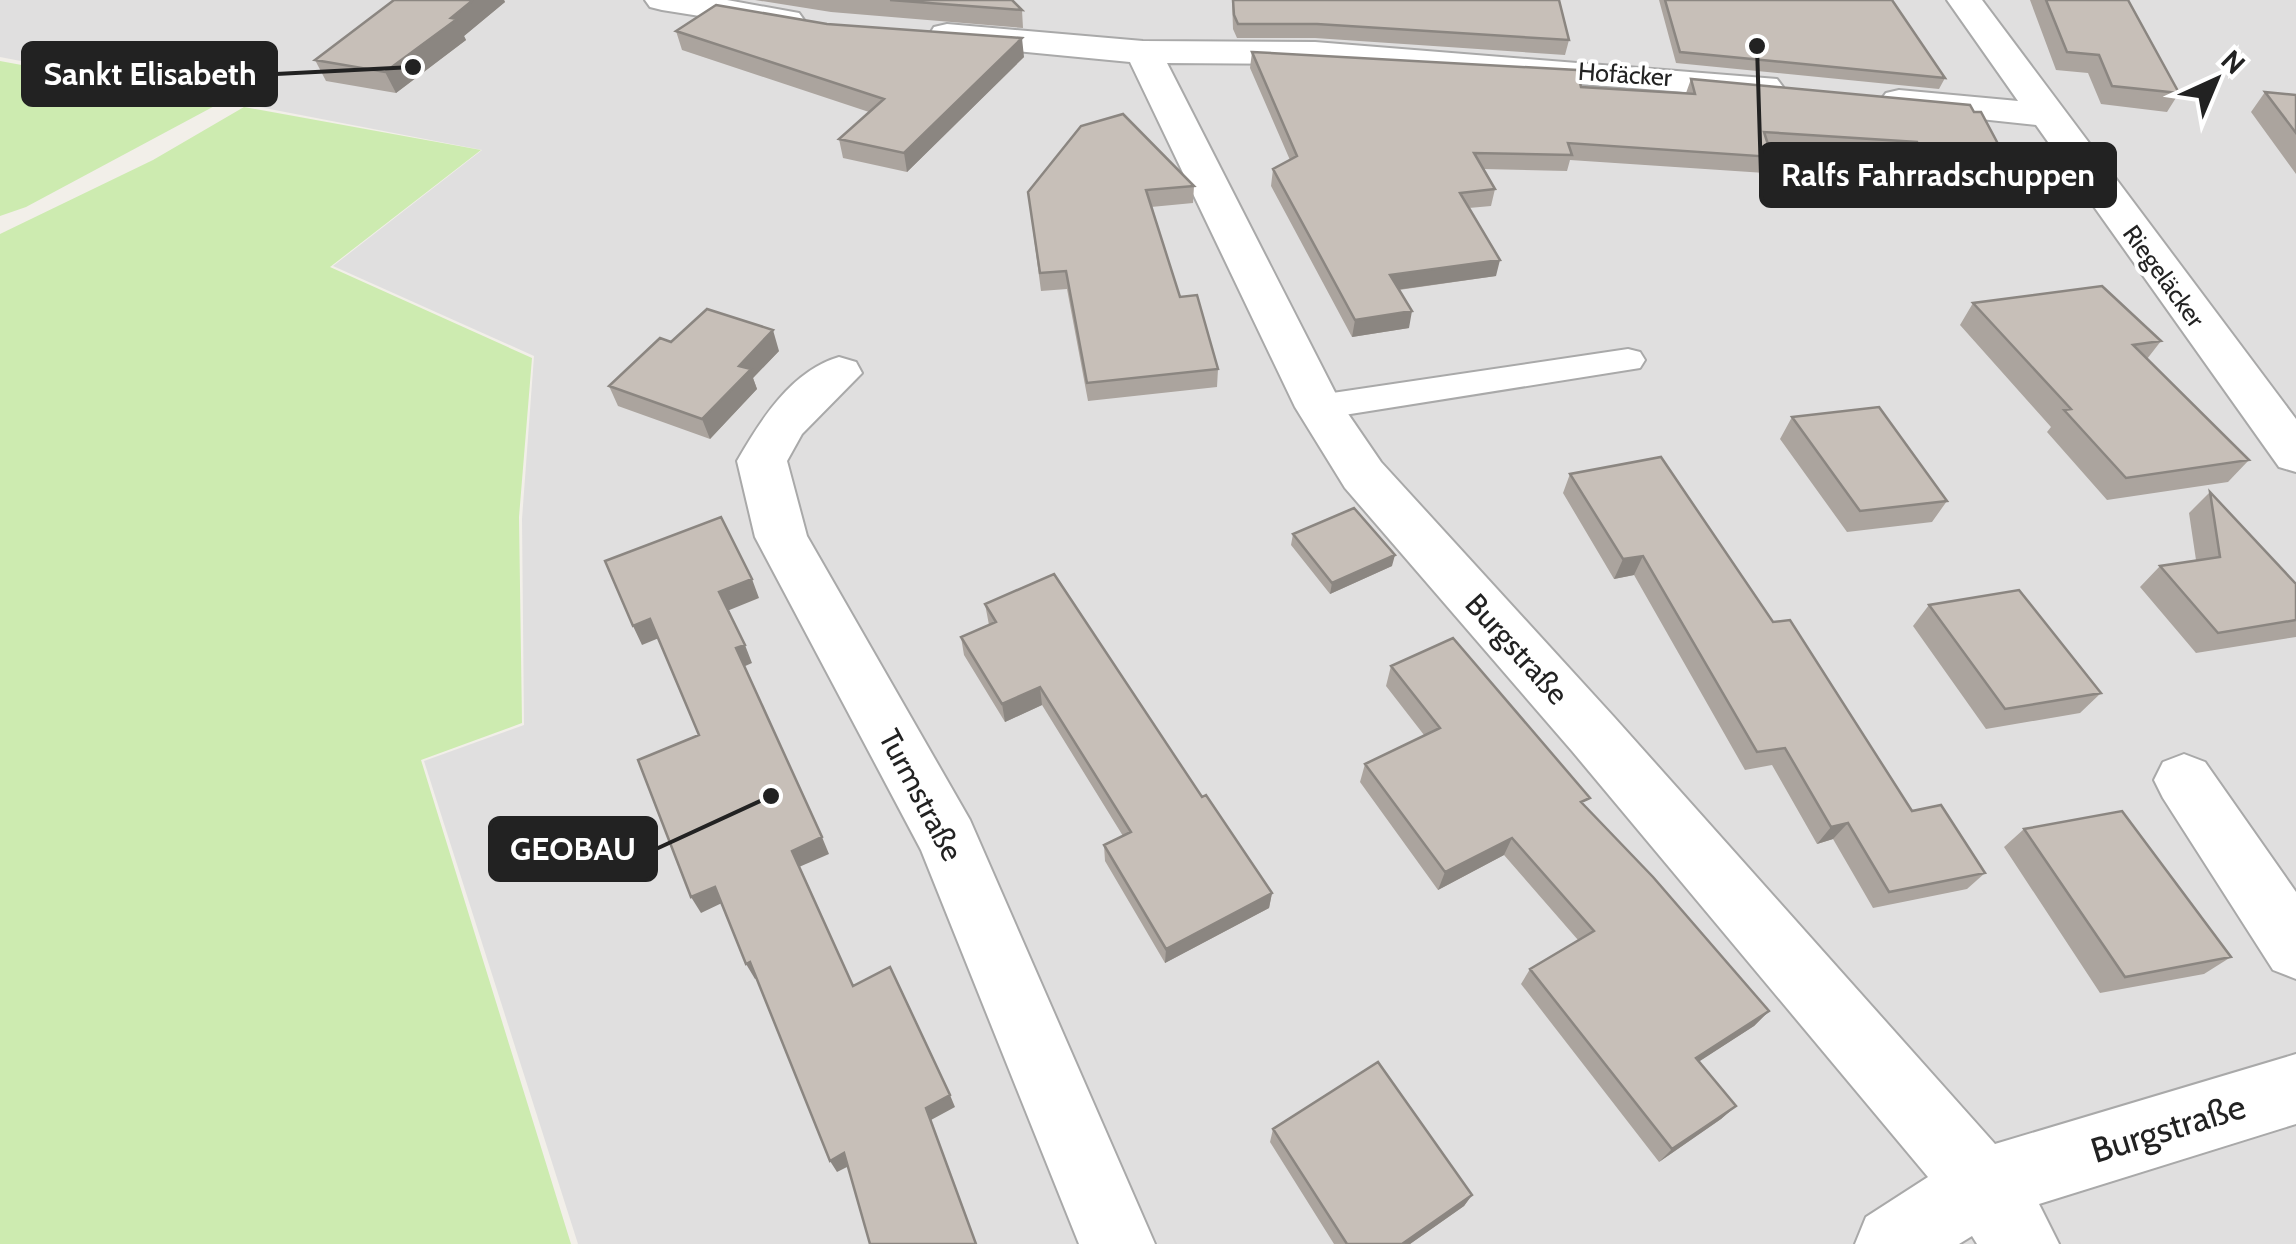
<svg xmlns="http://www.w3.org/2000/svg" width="2296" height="1244" font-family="Cabin,sans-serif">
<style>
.residential{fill:#e0dfdf}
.grass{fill:#cdebb0}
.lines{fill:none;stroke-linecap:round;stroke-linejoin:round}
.lane-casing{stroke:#a9a9a9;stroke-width:4}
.street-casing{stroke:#a9a9a9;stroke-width:4}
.lane{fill:#fff;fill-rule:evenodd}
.street{fill:#fff;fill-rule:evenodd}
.wall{fill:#aba49e}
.shaded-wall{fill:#8b8681}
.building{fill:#c7bfb8;stroke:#8b8681;stroke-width:2.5}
.labels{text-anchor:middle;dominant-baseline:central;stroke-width:8;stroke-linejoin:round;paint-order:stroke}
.far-street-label{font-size:25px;fill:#222;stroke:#fff}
.street-label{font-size:30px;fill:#222;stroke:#fff}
.near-street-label{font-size:35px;fill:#222;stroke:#fff}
.leader{fill:none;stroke:#222;stroke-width:4}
.callout-dot{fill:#222;stroke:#fff;stroke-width:4}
.callout{fill:#222;stroke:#222;stroke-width:4}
.callout-label{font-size:32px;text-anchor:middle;font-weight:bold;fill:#fff}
</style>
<rect width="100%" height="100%" fill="#f2efe9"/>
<path class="residential" d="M0,0H2296V1244H578L424,761L524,725L522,519L534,356L333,266L482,150L0,57Z"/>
<path class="grass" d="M0,61L222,102L26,207L0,216Z
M244,107L481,150L330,267L532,358L519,517L522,723L421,760L571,1244H0V234L153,160Z"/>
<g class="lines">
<g class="lane-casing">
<path id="lane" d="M1628,349L1640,352L1645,360L1640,368L1319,419L1307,415L1302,407L1307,399L1319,395Z"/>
</g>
<g class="street-casing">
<path id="street" d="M645,0H727L799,13L804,20L799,27L787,30L662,10L650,7Z
M1947,0H1982L2296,419V472L2279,467L2036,125L1886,109L1880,101L1886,93L1899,90L2018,101Z
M947,24L1143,41L1315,42L1777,79L1783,87L1777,95L1764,98L1315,64L1167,63L1340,402L1381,462L1614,717L1995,1144L2296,1054V1124L2039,1204L2059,1244H1977L1972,1236L1959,1244H1855L1866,1217L1928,1177L1572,751L1345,488L1295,407L1130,62L934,43L929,35L934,27Z
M839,357L856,362L862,373L802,434L787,461L807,536L970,820L1155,1244H1079L921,850L755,537L737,461C760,421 791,371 839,357Z
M2184,754L2205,762L2296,892V979L2273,970L2163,798L2154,780L2163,762Z"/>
</g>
<use href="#lane" class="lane"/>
<use href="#street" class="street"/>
</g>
<path class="wall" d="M394,0H504L505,2L464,36L466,40L396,93L326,81L315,60Z
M755,0H1012L1022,10L1023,28L831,12Z
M1232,0H1559L1569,40L1565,55L1315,38H1237L1233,29Z
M1659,0H1892L1945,78L1939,89L1676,63Z
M2030,0H2128L2179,93L2167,112L2101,104L2088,73L2056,70Z
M676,31L1024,57L907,172L843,158L839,139L869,112L682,50Z
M1252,52L1581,87L1686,93L1691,79L1970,105L2012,170L2002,186L1919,181L1909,158L1769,149L1772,157L1765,173L1570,160L1567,171L1484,169L1495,189L1491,206L1469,208L1496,276L1399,290L1409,328L1352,337L1271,186L1273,169L1290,160L1250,68Z
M2265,92L2296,95V174L2251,112Z
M1194,186L1193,203L1151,207L1180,297L1218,369L1217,387L1088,401L1067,289L1041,291L1028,192Z
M1973,303L2161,341L2147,359L2249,460L2228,482L2107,500L2047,432L2051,427L1960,325Z
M671,342L779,351L753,378L757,389L710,439L618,406L609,386Z
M1792,417L1947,501L1932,522L1847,532L1780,439Z
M1570,474L1773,622L1912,811L1985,873L1967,889L1873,908L1833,839L1817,844L1772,765L1745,770L1634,575L1614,579L1563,493Z
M2210,492L2296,584V637L2196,653L2140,587L2160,566L2196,560L2189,513Z
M1293,534L1392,566L1330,594L1291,545Z
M985,604L1202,797L1272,893L1269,908L1165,963L1105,861L1104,845L1123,836L1042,705L1005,722L964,655L961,637L989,625Z
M1929,605L2101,693L2080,713L1986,729L1913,626Z
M1391,666L1585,806L1769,1011L1754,1026L1699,1061L1736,1106L1721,1119L1659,1162L1521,984L1530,969L1578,940L1504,855L1438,890L1360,782L1365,764L1424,735L1386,686Z
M2024,829L2231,957L2204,974L2100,993L2004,847Z
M1273,1129L1472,1195L1464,1206L1410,1244H1334L1270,1142Z"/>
<path class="shaded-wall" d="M473,0H504L505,2L464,36L466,40L396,93L385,72Z
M1022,38L1024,57L907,172L904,153Z
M1500,260L1496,276L1388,291L1390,275Z
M1412,311L1409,328L1352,337L1355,320Z
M773,330L779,351L753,378L757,389L710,439L702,419L739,366Z
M1395,555L1392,566L1330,594L1332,583Z
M1643,556L1634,575L1614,579L1623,559Z
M752,579L759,598L727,611L719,592Z
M650,619L659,638L642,645L633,626Z
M745,645L752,663L743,667L736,648Z
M1040,687L1042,705L1005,722L1002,704Z
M1848,823L1833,839L1817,844L1831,827Z
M822,837L829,854L799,867L792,851Z
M1512,838L1504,855L1438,890L1445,872Z
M715,887L724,902L701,913L691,897Z
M1272,893L1269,908L1165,963L1166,949Z
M750,962L759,977L755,979L746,964Z
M1769,1011L1754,1026L1683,1072L1696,1058Z
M950,1095L955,1107L931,1120L926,1108Z
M1736,1106L1721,1119L1659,1162L1672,1149Z
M844,1153L851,1165L837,1172L830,1161Z
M1472,1195L1464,1206L1410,1244H1402Z"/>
<path class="building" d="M394,0H473L451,18L457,19L385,72L315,60Z
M890,0H1012L1022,10Z
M1233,0H1559L1569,40L1317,24H1238L1234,15Z
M1665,0H1892L1945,78L1680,52Z
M2046,0H2128L2179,93L2112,86L2099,55L2067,52Z
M716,5L827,24L1022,38L904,153L839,139L884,99L676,31Z
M1252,52L1577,70L1581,87L1695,94L1691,79L1970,105L1974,112H1981L2012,170L1927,164L1917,142L1764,132L1772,157L1568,143L1572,155L1474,153L1495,189L1460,193L1500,260L1390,275L1412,311L1355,320L1273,169L1297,156Z
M2265,92L2296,95V133Z
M1123,114L1194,186L1146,190L1180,297L1197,295L1218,369L1087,383L1066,271L1040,273L1028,192L1081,126Z
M2102,286L2161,341L2133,345L2249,460L2126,478L2064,410L2071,409L1973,303Z
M707,309L773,330L739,366L751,369L702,419L609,386L660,338L671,342Z
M1879,407L1947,501L1860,511L1792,417Z
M1661,457L1773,622L1790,620L1912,811L1941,805L1985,873L1889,892L1848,823L1831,827L1785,748L1757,752L1643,556L1623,559L1570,474Z
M2210,492L2296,584V620L2218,633L2160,566L2220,557Z
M1354,508L1395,555L1332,583L1293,534Z
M721,517L752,579L719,592L745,645L736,648L822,837L792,851L853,986L890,967L950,1095L926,1108L976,1244H870L844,1153L830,1161L750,962L746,964L715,887L691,897L638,760L699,735L650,619L633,626L605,561Z
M1054,574L1202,797L1206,795L1272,893L1166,949L1104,845L1131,832L1040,687L1002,704L961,637L996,622L985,604Z
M2019,590L2101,693L2005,709L1929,605Z
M1453,638L1590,798L1581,802L1653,877L1769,1011L1696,1058L1736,1106L1672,1149L1530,969L1594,931L1512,838L1445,872L1365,764L1440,728L1391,666Z
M2122,811L2231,957L2125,977L2024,829Z
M1378,1062L1472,1195L1402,1244H1347L1273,1129Z"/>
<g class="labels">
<g class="far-street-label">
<text transform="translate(1625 74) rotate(4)">Hofäcker</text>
<text transform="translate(2164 276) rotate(54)">Riegeläcker</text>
</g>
<g class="street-label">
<text transform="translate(1517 649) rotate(48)">Burgstraße</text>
<text transform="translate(921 795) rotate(62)">Turmstraße</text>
</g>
<g class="near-street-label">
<text transform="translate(2168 1128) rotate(-17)">Burgstraße</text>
</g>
</g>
<path class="leader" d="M413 67L276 74M1757 46L1761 175M771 796L656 849"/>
<g class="callout-dot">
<circle cx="413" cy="67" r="10"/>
<circle cx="1757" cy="46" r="10"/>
<circle cx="771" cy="796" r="10"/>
</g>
<g class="callout">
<rect x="23" y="43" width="253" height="62" rx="10"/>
<rect x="1761" y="144" width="354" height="62" rx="10"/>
<rect x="490" y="818" width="166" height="62" rx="10"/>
</g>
<g class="callout-label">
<text x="150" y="85">Sankt Elisabeth</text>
<text x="1938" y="186">Ralfs Fahrradschuppen</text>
<text x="573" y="860">GEOBAU</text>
</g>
<g transform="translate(2216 80) rotate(44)" stroke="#ffffff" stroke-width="8" paint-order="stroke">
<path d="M0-8L18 38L0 25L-18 38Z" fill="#222222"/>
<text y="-15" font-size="28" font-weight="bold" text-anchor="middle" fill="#222222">N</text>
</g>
</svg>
